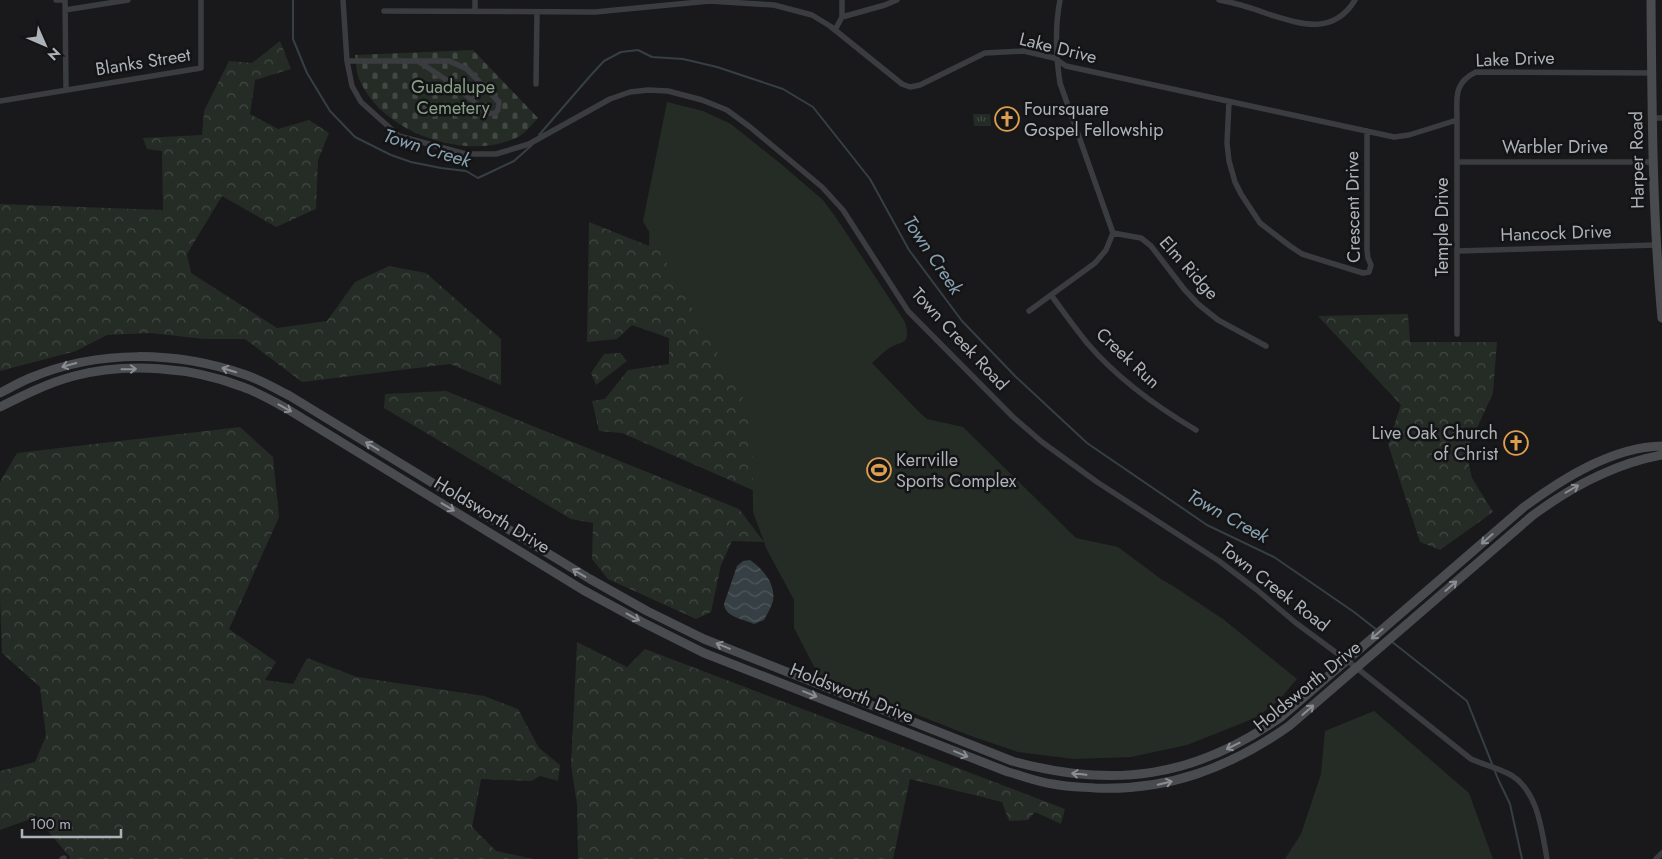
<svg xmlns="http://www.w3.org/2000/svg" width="1662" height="859" font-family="Jost,sans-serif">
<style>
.grass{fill:url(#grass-tufts)}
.forest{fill:url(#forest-crowns)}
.cemetery{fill:url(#cemetery-stones)}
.pitch{fill:#252c26}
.water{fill:url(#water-waves)}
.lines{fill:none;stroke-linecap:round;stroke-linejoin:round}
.stream{stroke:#353f44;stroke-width:2}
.street{stroke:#3a3c3f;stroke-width:5.5}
.secondary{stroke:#494b4f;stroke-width:9}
.oneway{stroke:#8a8e94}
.labels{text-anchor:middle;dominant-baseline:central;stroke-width:5;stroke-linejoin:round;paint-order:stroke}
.street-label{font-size:18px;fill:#adb2b9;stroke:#141416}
.park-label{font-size:18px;fill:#87a186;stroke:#141416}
.poi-label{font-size:18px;fill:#adb2b9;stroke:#141416;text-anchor:start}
.water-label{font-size:19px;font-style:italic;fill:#88a1af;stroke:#141416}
</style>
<defs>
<pattern id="grass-tufts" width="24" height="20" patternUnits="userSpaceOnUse" patternTransform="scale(1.25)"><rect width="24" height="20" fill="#252c26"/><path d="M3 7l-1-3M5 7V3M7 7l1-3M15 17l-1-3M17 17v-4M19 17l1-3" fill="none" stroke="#424843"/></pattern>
<pattern id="forest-crowns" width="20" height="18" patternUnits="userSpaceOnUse" patternTransform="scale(1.25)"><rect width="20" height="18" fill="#252c26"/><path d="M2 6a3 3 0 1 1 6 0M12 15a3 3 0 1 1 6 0" fill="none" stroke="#424843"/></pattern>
<pattern id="cemetery-stones" width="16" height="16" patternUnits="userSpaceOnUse" patternTransform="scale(1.25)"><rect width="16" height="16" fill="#252c26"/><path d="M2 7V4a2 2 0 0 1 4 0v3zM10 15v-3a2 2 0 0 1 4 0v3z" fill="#424843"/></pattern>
<pattern id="water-waves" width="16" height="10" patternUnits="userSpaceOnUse" patternTransform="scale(1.25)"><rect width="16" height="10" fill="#353f44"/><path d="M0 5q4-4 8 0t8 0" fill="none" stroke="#50585d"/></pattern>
</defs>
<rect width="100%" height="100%" fill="#19191b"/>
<path class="grass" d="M973,114H990L991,126H974Z"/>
<path class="forest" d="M280,41L291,69L255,80L250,114L278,129L309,120L329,133L318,160L316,209L276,227L222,196L187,254L191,273L277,328L327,321L355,282L389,266L426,273L501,339V385L450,364L302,382L245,339H204L150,333L107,335L76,351L0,371V204L163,210L162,151L147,149L143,138L202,135L204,111L229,61L252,63Z
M650,202L719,258L778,501L622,433L599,431L592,401L605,399L628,370L669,364V338L632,325L617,339L587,342L589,222L649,246Z
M1408,314L1410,342H1497L1493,393L1466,452L1472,478L1493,512L1440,550L1420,542L1388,444L1401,405L1318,316Z
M620,353L627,361L596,385L591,373L604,354Z
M446,391L739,509L764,542L732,541L721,565L711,612L696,619L608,579L592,559L593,523L571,519L384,408L385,394Z
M240,427L273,457L279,517L229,629L276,662L265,680L293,684L307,658L357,677L484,696L518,709L539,748L560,765L558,781L540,776L531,781L481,779L472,827L496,851L533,859H69L70,857L36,817L0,830V771L35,762L46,736L40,687L2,653L0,598V482L17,453Z
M577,642L627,667L645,649L1065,809L1061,824L1035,812L1028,820L1009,821L1002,802L910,779L893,859H578L577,804L571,766Z"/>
<path class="cemetery" d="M473,50L538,118C532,124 526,133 518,137C467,162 384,134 360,81C356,73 356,63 355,55Z"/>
<path class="pitch" d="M667,102L703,111L731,124L781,164L823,200L837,219L905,322C912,347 900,340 888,349C882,353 877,359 872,363L920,413L927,419L963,427L1076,538L1118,547L1161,579L1173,586L1223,619L1297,679L1278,701L1255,718L1187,745L1131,757L1074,759L1018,752L971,736L819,676L794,628V600L767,550L753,512L752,414L643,221Z
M1374,711L1469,793L1493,859H1285L1301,834L1321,774L1325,731Z"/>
<path class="water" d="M750,560C763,569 776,584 773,601C771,608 767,614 764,620L754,624C743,619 725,617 724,604L737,566L743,561Z"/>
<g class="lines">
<path class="stream" d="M293,0V39L307,73L330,111L355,137L391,155L411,162L441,168L466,171L478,178L514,161L532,145
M539,135L591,75L604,61L621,52L638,50L652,57L683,59L717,67L783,89L813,107L870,179L909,250L962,321L1016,377L1087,443L1207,525L1274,557L1354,612L1377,630
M1391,641L1467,701L1498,779L1510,804L1522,859"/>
<path class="street" d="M56,0H65
M65,0L66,89
M343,0L347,61L352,86L361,102L399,136L466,154H496L529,144L610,99L630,92L648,90L668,91L702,100L727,110L750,127L822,187L843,210L908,311L1013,417L1042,442L1097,482L1219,561L1257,590L1296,623L1353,665L1471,759C1484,765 1499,768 1511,775C1538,791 1542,831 1547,859
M1219,0C1236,3 1252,8 1268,14C1300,24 1333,36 1355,0
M65,10L128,0
M384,11L595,12L710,1L774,5L812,15L830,26L902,84L910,87L920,85L985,53L1024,51L1054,58L1066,66L1394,137L1409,135L1457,120C1457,98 1453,83 1476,72L1652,73
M475,11V0
M842,17L885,5L897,0
M835,30L842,17V0
M347,61H449L467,69L499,102L498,110L494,114L485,112L457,87L418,61
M536,84L537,12
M0,101L201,68V0
M1229,102L1227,143L1229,161L1235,182L1241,194L1260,223L1290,246L1302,254L1363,273L1369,272L1371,265L1368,258L1367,250V131
M1652,118H1662
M1457,120V334
M1457,162H1652
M1113,233L1141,238L1151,246L1184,289L1198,304L1218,320L1266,346
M1457,251L1656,245
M1051,295C1063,311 1075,328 1088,344C1118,379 1157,407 1196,430
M1029,311L1095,263L1106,250L1113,233L1060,83C1056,57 1055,26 1060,0
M62,859L64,858
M1656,859L1662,853"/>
<path class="secondary" d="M1651,0C1652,106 1652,212 1662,318
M0,393C10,388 20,382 30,378C99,349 177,351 246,375C261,380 276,389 290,396L590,579L647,611L704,639L1012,761C1114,789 1194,778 1281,717L1524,507C1562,479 1612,447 1662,446
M0,407C24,395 48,383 74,376C127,362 192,367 243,387C257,392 271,400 284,407L583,590L642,622L704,653L1008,772C1023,776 1038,782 1053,784C1067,787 1081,787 1095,788C1168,791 1229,768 1289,726L1532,516C1571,487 1613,464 1662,455"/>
</g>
<defs><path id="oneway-shaft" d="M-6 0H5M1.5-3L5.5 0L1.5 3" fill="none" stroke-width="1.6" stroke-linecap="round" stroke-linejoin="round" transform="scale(1.25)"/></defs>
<g class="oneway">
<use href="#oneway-shaft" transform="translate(69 365) rotate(165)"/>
<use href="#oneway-shaft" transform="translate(129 369) rotate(-1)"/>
<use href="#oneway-shaft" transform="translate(229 370) rotate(-163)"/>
<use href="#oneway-shaft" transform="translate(285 408) rotate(29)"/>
<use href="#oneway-shaft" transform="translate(372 446) rotate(-149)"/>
<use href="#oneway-shaft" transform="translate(1572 489) rotate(-30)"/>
<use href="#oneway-shaft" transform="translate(448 507) rotate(31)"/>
<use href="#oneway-shaft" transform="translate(1487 539) rotate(139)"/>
<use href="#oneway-shaft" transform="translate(579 573) rotate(-149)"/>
<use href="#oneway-shaft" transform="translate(1451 586) rotate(-41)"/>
<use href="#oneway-shaft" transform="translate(633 617) rotate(29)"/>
<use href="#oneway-shaft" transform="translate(1377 634) rotate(139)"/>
<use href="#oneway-shaft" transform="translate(723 646) rotate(-158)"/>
<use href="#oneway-shaft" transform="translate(810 694) rotate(22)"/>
<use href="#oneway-shaft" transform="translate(1308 710) rotate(-41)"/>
<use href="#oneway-shaft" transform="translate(1233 746) rotate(154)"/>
<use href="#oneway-shaft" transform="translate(961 754) rotate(22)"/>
<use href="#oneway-shaft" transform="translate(1079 774) rotate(-174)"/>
<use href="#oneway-shaft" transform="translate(1165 783) rotate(-13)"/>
</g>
<defs>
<g id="church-ring" transform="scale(1.25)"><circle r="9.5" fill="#141416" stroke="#dd9f4f" stroke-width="1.5"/><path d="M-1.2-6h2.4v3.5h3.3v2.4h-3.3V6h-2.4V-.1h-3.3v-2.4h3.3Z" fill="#dd9f4f"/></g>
<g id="stadium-ring" transform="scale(1.25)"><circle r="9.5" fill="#141416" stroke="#dd9f4f" stroke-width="1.5"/><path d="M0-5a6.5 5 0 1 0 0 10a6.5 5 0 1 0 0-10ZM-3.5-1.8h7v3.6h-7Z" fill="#dd9f4f"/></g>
</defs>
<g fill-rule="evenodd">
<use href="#church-ring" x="1007" y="119"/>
<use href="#church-ring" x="1516" y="443"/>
<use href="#stadium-ring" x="879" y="470"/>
</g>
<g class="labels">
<g class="street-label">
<text transform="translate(1058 48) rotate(14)">Lake Drive</text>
<text transform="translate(1515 59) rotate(-2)">Lake Drive</text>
<text transform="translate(143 62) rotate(-9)">Blanks Street</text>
<text x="1555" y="147">Warbler Drive</text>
<text transform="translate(1637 160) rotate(-91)">Harper Road</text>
<text transform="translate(1353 207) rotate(-91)">Crescent Drive</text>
<text transform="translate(1442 227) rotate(-90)">Temple Drive</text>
<text transform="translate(1556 233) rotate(-2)">Hancock Drive</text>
<text transform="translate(1189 268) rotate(48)">Elm Ridge</text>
<text transform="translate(960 339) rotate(47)">Town Creek Road</text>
<text transform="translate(1128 358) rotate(43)">Creek Run</text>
<text transform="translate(492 515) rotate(31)">Holdsworth Drive</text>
<text transform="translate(1275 587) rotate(38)">Town Creek Road</text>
<text transform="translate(1307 686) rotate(-39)">Holdsworth Drive</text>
<text transform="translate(852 693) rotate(22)">Holdsworth Drive</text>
</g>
<g class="park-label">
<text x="453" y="87">Guadalupe<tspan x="453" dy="21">Cemetery</tspan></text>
</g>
<g class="poi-label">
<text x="1024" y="109">Foursquare<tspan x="1024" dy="21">Gospel Fellowship</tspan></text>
<text x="1498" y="433" text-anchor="end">Live Oak Church<tspan x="1498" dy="21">of Christ</tspan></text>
<text x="896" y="460">Kerrville<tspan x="896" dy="21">Sports Complex</tspan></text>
</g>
<g class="water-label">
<text transform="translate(427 148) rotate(17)">Town Creek</text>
<text transform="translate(933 255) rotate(56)">Town Creek</text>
<text transform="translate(1228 516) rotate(29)">Town Creek</text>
</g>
</g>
<g transform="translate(45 45) rotate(135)" stroke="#141416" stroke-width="4" paint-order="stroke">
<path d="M0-4L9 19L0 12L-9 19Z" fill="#adb2b9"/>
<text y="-8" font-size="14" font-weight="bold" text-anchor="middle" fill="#adb2b9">N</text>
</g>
<path d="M22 829v8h99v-8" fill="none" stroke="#adb2b9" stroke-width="2.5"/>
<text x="30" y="829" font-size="15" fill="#adb2b9" stroke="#141416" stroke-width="4" paint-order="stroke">100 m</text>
</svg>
